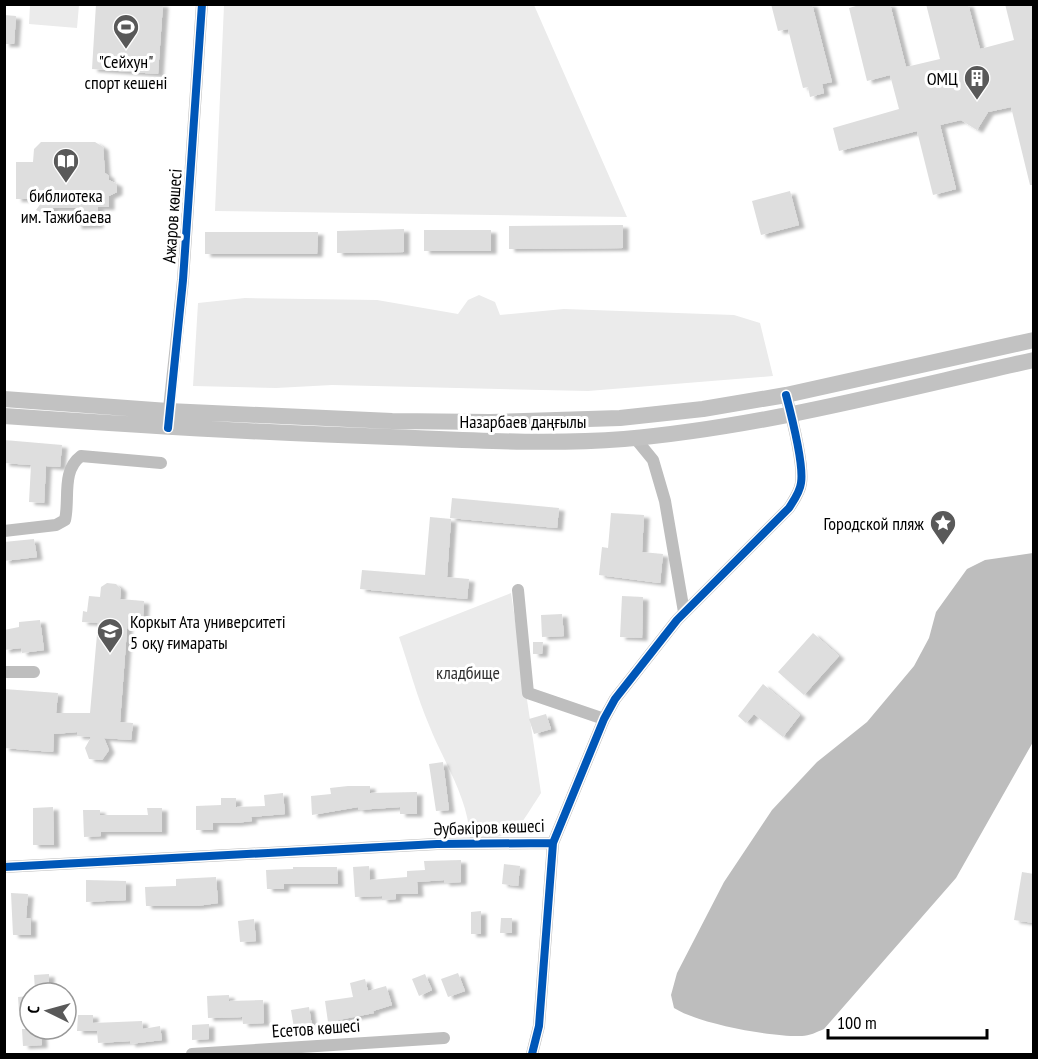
<svg xmlns="http://www.w3.org/2000/svg" width="1038" height="1059" font-family="'PT Sans Narrow',sans-serif">
<style>
.green{fill:#ebebeb}
.water{fill:#bdbdbd}
.building{fill:#dedede;filter:url(#shadow)}
.lines{fill:none;stroke-linecap:round;stroke-linejoin:round}
.street{stroke:#bebebe;stroke-width:12}
.secondary{stroke:#c2c2c2;stroke-width:16}
.cycleway-casing{stroke:#fff;stroke-width:11}
.cycleway{stroke:#0057b8;stroke-width:8}
.labels{text-anchor:middle;dominant-baseline:central;stroke-width:6;stroke-linejoin:round;paint-order:stroke}
.poi-label{font-size:18px;fill:#000;stroke:#fff}
.street-label{font-size:18px;fill:#000;stroke:#fff}
.park-label{font-size:18px;fill:#313131;stroke:#fff}
</style>
<defs>
<filter id="shadow"><feDropShadow dx="5.5" dy="3" stdDeviation="1.5" flood-color="#0004"/></filter>
</defs>
<rect width="100%" height="100%" fill="#fff"/>
<path class="green" d="M30,5H79L77,28L29,24Z
M534,5L627,217L215,211L224,5Z
M479,295L495,302L500,315L564,309L734,315L760,323L773,376L588,391L332,385L276,388L193,386L198,303L245,298L377,300L458,314L468,300Z
M511,593L541,793C516,831 518,839 470,838C468,797 444,763 429,725C417,697 409,666 399,637Z"/>
<path class="water" d="M1033,553V742L956,878L824,1029C817,1032 809,1036 802,1036C771,1037 699,1024 674,1008L671,995L677,973L724,882L772,810L817,762L867,722L914,666L929,638L936,612L967,569L985,560Z"/>
<path class="building" d="M96,4H163L158,74L92,69Z
M771,4H812L832,82L822,84L824,93L810,97L808,87L803,88L788,29L778,31Z
M863,4H890L906,67L940,59L926,4H968L980,49L1014,40L1005,4H1034V38L1031,39L1034,50V185H1030L1011,107L988,112L977,130L961,120L940,125L956,189L933,195L917,131L839,151L833,128L899,109L890,75L867,81L849,8Z
M4,15L16,16L14,44H4Z
M41,142H95L103,147L105,173L109,176V180L117,184V192L109,196V207H98V225L76,226V208H53L50,213H42L36,210L44,199H16V162H33L34,149Z
M790,191L799,225L761,235L752,201Z
M623,225V248L509,249V226Z
M404,229V252L337,253V231Z
M424,230H491V251H424Z
M205,232H318L317,254H205Z
M4,440L62,445L60,467L46,466L44,503L29,502L31,465L4,463Z
M452,498L559,508L557,528L450,518Z
M611,513L644,515L642,552L663,554L660,583L599,575L602,547L608,548Z
M430,517L451,519L447,577L469,579L467,599L360,589L362,570L425,575Z
M34,539L37,557L4,561V542Z
M107,583L116,584L121,589L120,599L144,601L143,618L128,616L120,722L133,723L131,740L104,738L109,750L102,760L89,759L85,748L91,737L77,736V732L54,734L53,752L4,748V689L58,693L56,713H90L98,623L82,622L83,611L87,612L89,596L100,597L101,587Z
M622,596L643,597L642,638L620,637Z
M562,614L564,636L542,637L541,615Z
M40,620L44,650L22,653L21,648L4,650V630L19,627V622Z
M813,633L839,656L804,695L778,672Z
M533,642H543L542,654H533Z
M763,684L800,715L783,737L754,714L746,723L738,716Z
M546,714L551,729L534,734L529,719Z
M443,762L449,810L436,811L429,764Z
M348,786H370V793L417,792V814H400V807L358,810V807L312,815L311,796L331,794L330,788Z
M283,793L285,814L251,817L252,821L236,823H213V830H196V806L221,805V798H236V807L265,806L264,795Z
M53,807L54,845H33V808Z
M147,808H162V832H101V836L84,837L83,810H100V815H148Z
M461,860V882L444,883V880L417,882L418,894H396V899L382,900V896L355,897L353,867L369,866L370,880L407,877V871L425,870L424,861Z
M504,864L520,866L518,886L502,884Z
M293,867H337L338,884H284V889H267L266,870L293,869Z
M1022,872L1034,874V923L1014,920Z
M216,877L218,903L197,906H146L145,887L176,886V879Z
M86,880L126,881V900L86,902Z
M11,893L28,894L26,918H31V935H13Z
M481,911V934H471V912Z
M501,918H512V933H500Z
M254,919L256,941L240,942L238,921Z
M458,973L465,991L448,997L441,979Z
M49,974V990H35L34,975Z
M425,974L432,990L419,996L412,979Z
M365,979L368,991L386,986L392,1005L373,1011L374,1013L328,1022L325,1001L353,997L350,983Z
M229,995V1001L263,1000L264,1023L243,1024L242,1017L208,1018L207,996Z
M30,996V1010L19,1011L18,997Z
M309,1007L312,1026L294,1028L291,1010Z
M78,1015H93V1023L142,1021L143,1029L160,1026L162,1040L130,1044V1041L98,1043L97,1031H77Z
M209,1024V1039L192,1040V1025Z
M22,1029H41L42,1045L23,1046Z"/>
<g class="lines">
<path class="street" d="M168,418L183,280L202,4
M635,438L653,460L665,501L684,612
M4,531L56,525L65,520C70,499 61,471 81,456L161,463
M518,590L528,693L604,719
M4,672H34
M4,867L437,844L553,843
M192,1054L444,1038
M532,1054L539,1026L553,843L604,719L615,699L677,620L789,508C794,500 800,492 801,483C804,465 791,414 786,395"/>
<path class="secondary" d="M4,399L168,411L392,421L490,422L620,418L703,409L786,395L1034,340
M4,416C133,425 261,433 390,437C468,440 546,445 624,439C763,427 898,390 1034,360"/>
<g class="cycleway-casing">
<path id="cycleway" d="M168,428L183,280L202,4
M4,867L437,844L553,843
M532,1054L539,1026L553,843L604,719L615,699L677,620L789,508C794,500 800,492 801,483C804,465 791,414 786,395"/>
</g>
<use href="#cycleway" class="cycleway"/>
</g>
<defs>
<g id="stadium-pin" transform="scale(1.35)"><path d="M0 17L-7.5 6A9.5 9.5 0 1 1 7.5 6Z" fill="#595959" stroke="#fff"/><path d="M0-5a6.5 5 0 1 0 0 10a6.5 5 0 1 0 0-10ZM-3.5-1.8h7v3.6h-7Z" fill="#fff"/></g>
<g id="building-pin" transform="scale(1.35)"><path d="M0 17L-7.5 6A9.5 9.5 0 1 1 7.5 6Z" fill="#595959" stroke="#fff"/><path d="M-4-6H4V6H1V3H-1V6H-4ZM-2.5-4.3h1.7v1.8h-1.7ZM.8-4.3h1.7v1.8H.8ZM-2.5-1h1.7V.8h-1.7ZM.8-1h1.7V.8H.8Z" fill="#fff"/></g>
<g id="library-pin" transform="scale(1.35)"><path d="M0 17L-7.5 6A9.5 9.5 0 1 1 7.5 6Z" fill="#595959" stroke="#fff"/><path d="M-6-4Q-3-5.5-.7-3.5V5Q-3 3-6 4ZM6-4Q3-5.5 .7-3.5V5Q3 3 6 4Z" fill="#fff"/></g>
<g id="sight-pin" transform="scale(1.35)"><path d="M0 17L-7.5 6A9.5 9.5 0 1 1 7.5 6Z" fill="#595959" stroke="#fff"/><path d="M0-6L1.8-2.2L6-1.7L2.9 1.2L3.7 5.4L0 3.3L-3.7 5.4L-2.9 1.2L-6-1.7L-1.8-2.2Z" fill="#fff"/></g>
<g id="university-pin" transform="scale(1.35)"><path d="M0 17L-7.5 6A9.5 9.5 0 1 1 7.5 6Z" fill="#595959" stroke="#fff"/><path d="M0-5L7-2L0 1L-7-2ZM-4 1L0 2.5L4 1V4Q0 6-4 4Z" fill="#fff"/></g>
</defs>
<g fill-rule="evenodd">
<use href="#stadium-pin" x="126" y="27"/>
<use href="#building-pin" x="977" y="78"/>
<use href="#library-pin" x="66" y="161"/>
<use href="#sight-pin" x="943" y="523"/>
<use href="#university-pin" x="110" y="631"/>
</g>
<g class="labels">
<g class="poi-label">
<text x="126" y="61">"Сейхун"<tspan x="126" dy="21">спорт кешені</tspan></text>
<text x="958" y="78" text-anchor="end">ОМЦ</text>
<text x="66" y="195">библиотека<tspan x="66" dy="21">им. Тажибаева</tspan></text>
<text x="924" y="523" text-anchor="end">Городской пляж</text>
<text x="130" y="621" text-anchor="start">Коркыт Ата университеті<tspan x="130" dy="21">5 оқу ғимараты</tspan></text>
</g>
<g class="street-label">
<text transform="translate(172 216) rotate(-86)">Ажаров көшесі</text>
<text x="523" y="421">Назарбаев даңғылы</text>
<text transform="translate(489 827) rotate(-2)">Әубәкіров көшесі</text>
<text transform="translate(316 1028) rotate(-4)">Есетов көшесі</text>
</g>
<g class="park-label">
<text x="468" y="672">кладбище</text>
</g>
</g>
<rect width="1038" height="1059" fill="none" stroke="#000000" stroke-width="12"/>
<g transform="translate(48 1011) rotate(275)"><circle r="28" fill="#ffffff" stroke="#999999" stroke-width="1.5"/>
<path d="M0-4.5L10 22L0 15L-10 22Z" fill="#595959"/>
<text y="-9" font-size="16" font-weight="bold" text-anchor="middle" fill="#000000">С</text>
</g>
<path d="M828 1029v9h159v-9" fill="none" stroke="#000000" stroke-width="3"/>
<text x="837" y="1029" font-size="18" fill="#000000" stroke="#ffffff" stroke-width="4.5" paint-order="stroke">100 m</text>
</svg>
